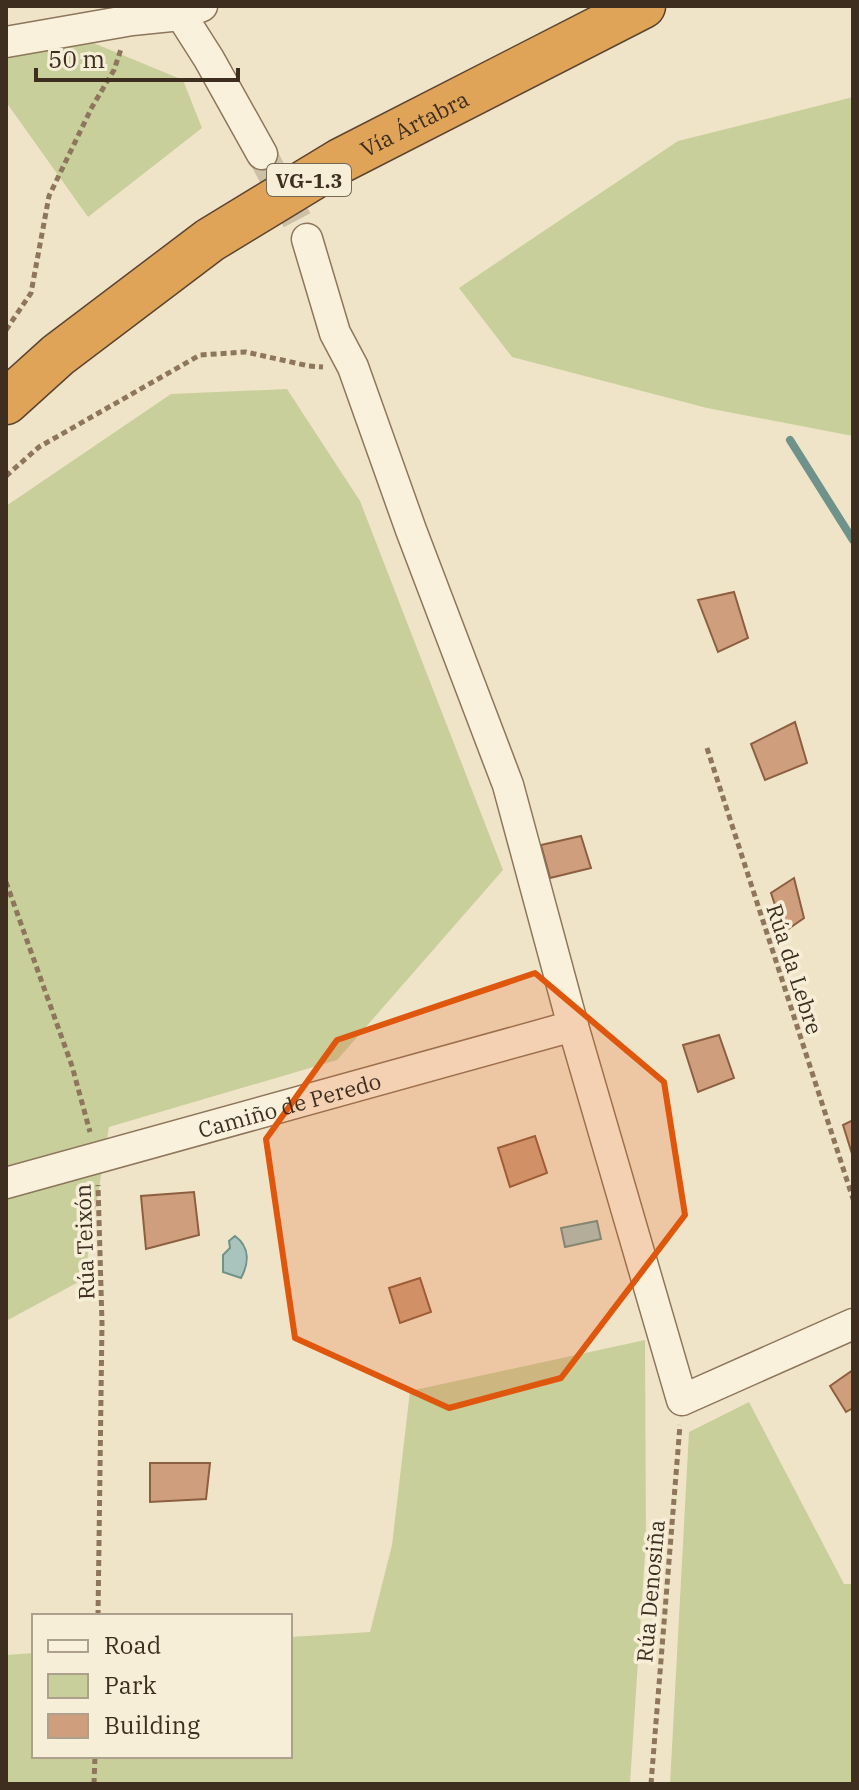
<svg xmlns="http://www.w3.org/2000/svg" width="859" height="1790" viewBox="0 0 859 1790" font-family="'IBM Plex Serif',serif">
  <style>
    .green { fill: #c9cf9b }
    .water { fill: #a9c4bc; stroke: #6f938a; stroke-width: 2 }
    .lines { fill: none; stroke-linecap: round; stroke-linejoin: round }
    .stream { stroke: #6f938a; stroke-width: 8 }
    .building { fill: #cf9f7d; stroke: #8d5f41; stroke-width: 2 }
    .minor-tunnel { stroke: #ccc0a6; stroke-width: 30; stroke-dasharray: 30 15; stroke-linecap: butt }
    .minor-casing { stroke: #8d765c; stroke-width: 33 }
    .highway-casing { stroke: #5b4430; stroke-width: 47 }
    .path { stroke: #8d765c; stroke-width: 5; stroke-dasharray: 6 4; stroke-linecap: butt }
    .minor { stroke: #faf1dc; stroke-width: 30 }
    .highway { stroke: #e0a458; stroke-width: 44 }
    .marked { fill: #df570d; fill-opacity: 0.2; stroke: #df570d; stroke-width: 6; stroke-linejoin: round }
    .labels { text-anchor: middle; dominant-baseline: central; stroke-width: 7; stroke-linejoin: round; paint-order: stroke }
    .shield { fill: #f7eed8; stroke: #756857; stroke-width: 2 }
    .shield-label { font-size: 20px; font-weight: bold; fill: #3d2e20 }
    .street-label { font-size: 22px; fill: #3d2e20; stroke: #f7eed8 }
  </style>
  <rect width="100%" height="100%" fill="#f0e4c8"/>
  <!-- green -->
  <path class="green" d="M91,42L183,80L202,128L88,217L6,102V55Z
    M853,97V436L707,408L512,357L459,288L678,141Z
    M287,389L360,501L503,870L337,1060L109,1127L84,1279L6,1321V506L171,394Z
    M645,1340L646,1539L630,1784H6V1655L34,1653V1756H290V1637L370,1632L392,1545L410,1391Z
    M749,1402L844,1584H853V1784H670L689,1432Z"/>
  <!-- water -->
  <path class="water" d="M597,1221L601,1239L565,1247L561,1228Z
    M235,1236C250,1247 249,1263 241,1278L223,1272V1255L230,1248L229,1241Z"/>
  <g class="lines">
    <!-- stream -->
    <path class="stream" d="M790,440L853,540"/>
  </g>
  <!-- building -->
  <path class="building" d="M734,592L748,638L718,652L698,600Z
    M795,722L807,763L765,780L751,744Z
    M581,836L591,868L550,878L541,845Z
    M794,878L804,918L784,932L771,893Z
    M719,1035L734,1078L698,1092L683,1045Z
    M853,1120V1157L843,1125Z
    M535,1136L547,1173L510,1187L498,1148Z
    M194,1192L199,1235L146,1249L141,1196Z
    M420,1278L431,1312L400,1323L389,1288Z
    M853,1370V1408L846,1412L830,1386Z
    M150,1463H210L206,1499L150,1502Z"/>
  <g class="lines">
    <!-- minor-tunnel -->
    <path class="minor-tunnel" d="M262,154L307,239"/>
    <!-- minor casing -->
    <g class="minor-casing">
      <g id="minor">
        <path d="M181,15L209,59L262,154"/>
        <path d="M6,42L132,20L181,15L202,6"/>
        <path d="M307,239L335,333L353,367L411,530L508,785L573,1026L682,1400L853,1324"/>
        <path id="s1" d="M6,1183L573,1026"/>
      </g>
    </g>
    <!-- highway casing -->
    <g class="highway-casing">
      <g id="highway">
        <path id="s2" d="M6,402L58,355L210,240L340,161L643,6"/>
      </g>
    </g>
    <!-- path -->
    <path class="path" d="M6,330L31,293L49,196L92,107L114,70L121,49
      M6,476L39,447L200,355L246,352L309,366L323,367
      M707,748L853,1199
      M6,882L72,1066L90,1132
      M98,1616L102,1323L98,1185
      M94,1784L95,1756
      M651,1784L680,1425"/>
    <!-- minor -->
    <use href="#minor" class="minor"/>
    <!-- highway -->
    <use href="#highway" class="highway"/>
  </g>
  <!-- marked area -->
  <path class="marked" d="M535,973L664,1082L685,1215L561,1378L449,1408L295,1338L266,1139L337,1040Z"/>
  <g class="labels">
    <!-- shield labels -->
    <rect class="shield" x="267" y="164" width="84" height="32" rx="6"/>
    <g class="shield-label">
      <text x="309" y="180">VG-1.3</text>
    </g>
    <!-- street labels -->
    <g class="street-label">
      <text stroke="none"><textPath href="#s2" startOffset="496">Vía Ártabra</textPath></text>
      <text transform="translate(795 969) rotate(72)">Rúa da Lebre</text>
      <text stroke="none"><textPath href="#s1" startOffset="294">Camiño de Peredo</textPath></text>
      <text transform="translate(84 1242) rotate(-92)">Rúa Teixón</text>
      <text transform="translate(650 1591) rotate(-85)">Rúa Denosiña</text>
    </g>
  </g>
  <!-- border -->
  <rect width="859" height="1790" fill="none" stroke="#3d2e20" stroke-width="16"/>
  <!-- legend -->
  <rect x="32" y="1614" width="260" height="144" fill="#f7eed8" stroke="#ada18e" stroke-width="2"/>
  <rect x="48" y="1640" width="40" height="12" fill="#faf1dc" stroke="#ada18e" stroke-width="2"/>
  <text x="104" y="1654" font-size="24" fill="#3d2e20">Road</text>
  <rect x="48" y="1674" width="40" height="24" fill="#c9cf9b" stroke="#ada18e" stroke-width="2"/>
  <text x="104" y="1694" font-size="24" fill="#3d2e20">Park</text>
  <rect x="48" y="1714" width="40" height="24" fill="#cf9f7d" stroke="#ada18e" stroke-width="2"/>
  <text x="104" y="1734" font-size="24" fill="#3d2e20">Building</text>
  <!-- scale -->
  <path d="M36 68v12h202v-12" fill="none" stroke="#3d2e20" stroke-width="4"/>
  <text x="48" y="68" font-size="24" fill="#3d2e20" stroke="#f7eed8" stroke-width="6" paint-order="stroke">50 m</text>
</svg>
